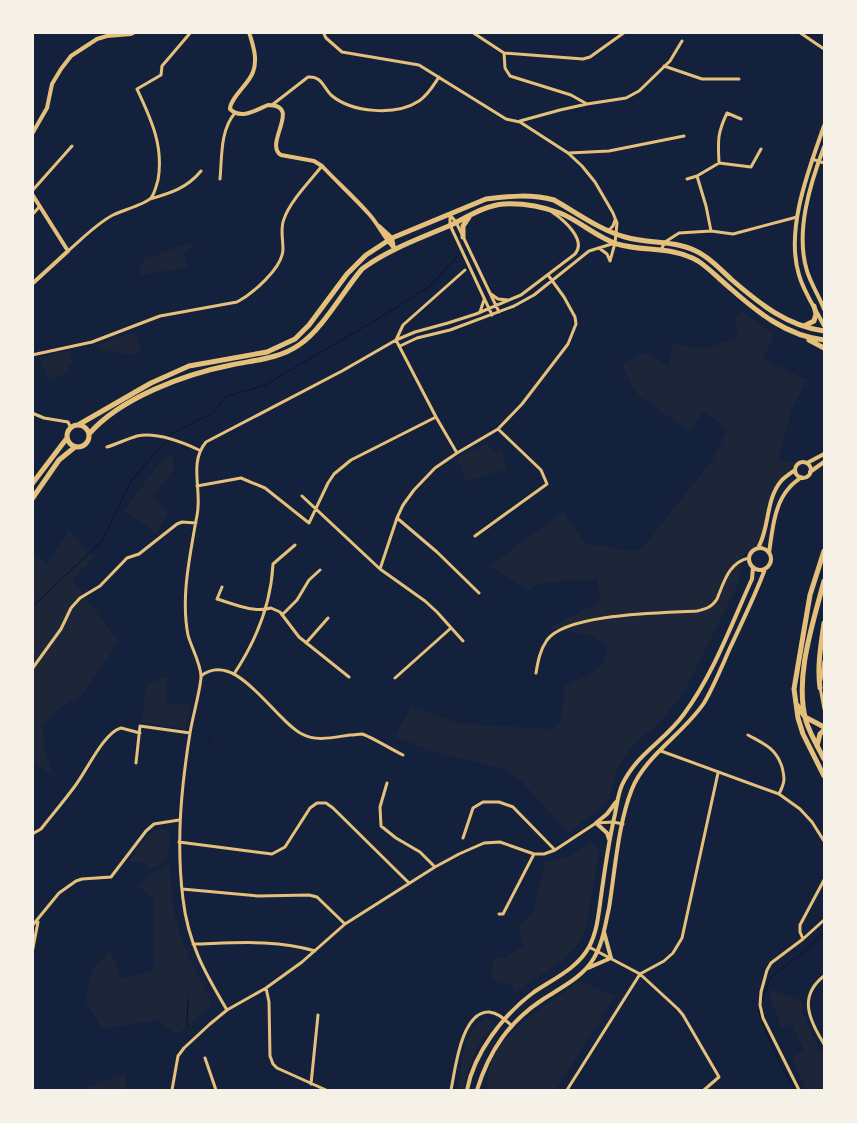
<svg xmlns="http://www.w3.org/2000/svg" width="857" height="1123" viewBox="0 0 857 1123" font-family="'Roboto Condensed',sans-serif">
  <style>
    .green { fill: #1d2539 }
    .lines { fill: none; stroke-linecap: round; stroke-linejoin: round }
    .stream { stroke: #0b132b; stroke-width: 1 }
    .minor { stroke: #e5c07b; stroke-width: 3 }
    .tertiary { stroke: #e5c07b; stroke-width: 4 }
    .trunk { stroke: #e5c07b; stroke-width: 5 }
  </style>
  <rect width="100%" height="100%" fill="#14213d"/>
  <!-- green -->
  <path class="green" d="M188,243L194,247L183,253L188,267L141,275L139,270L144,260Z
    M742,311L774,334L763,359L807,380L792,409L778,460L795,462L794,470L774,490L758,544L741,557L739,583L691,679L677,702L658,724L633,745L619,765L607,803L568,833L523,783L510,772L499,767L443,755L395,737L411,706L461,724L552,729L561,721L565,686L590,674L603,664L609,646L590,635L549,628L600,601L597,579L544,582L528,590L489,566L563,512L586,544L634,551L642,549L713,459L728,429L703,411L690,431L640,397L631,383L622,366L625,362L646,353L668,366L672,344L706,349L739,336L735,320Z
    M136,332L141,352L134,355L100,350L97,345Z
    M69,350L72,362L68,364L67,373L50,381L39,358Z
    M488,443L493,452L502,449L506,469L466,481L457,457Z
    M172,453L174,469L152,497L168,511L157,534L124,511L159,463Z
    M69,531L94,557L72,580L119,642L81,696L64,705L48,719L43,728L44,747L54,776L33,763L32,552L47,564Z
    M168,676L166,703L190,705L185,729L141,722L147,684Z
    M158,829L170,830C169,851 172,864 148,869V863L129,862L148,834Z
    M591,843L598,849V858L585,931L576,947L559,963L516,992L511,985L490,978L494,958L507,957L524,945L518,926L533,914L545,862L568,857Z
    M169,858L173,906L180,937L212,1005L178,1034L156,1020L102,1029L85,1000L92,969L110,951L122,979L154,970V899L139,887L148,874L157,871L168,865Z
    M580,981L615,996L556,1090H489L487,1088C488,1080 488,1070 491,1062C505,1029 552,1001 580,981Z
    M770,989L802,1001L803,1013L808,1027L824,1057V1090H806L792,1058L804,1050L792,1024L782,1028L771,1000Z
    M488,1018L492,1021C492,1031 483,1037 479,1045C471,1059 467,1075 463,1090H458C461,1068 462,1026 488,1018Z
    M126,1073L125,1090H80Z"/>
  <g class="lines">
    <!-- stream -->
    <path class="stream" d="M32,607L102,541L131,481L173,433L214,412L225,397L265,385L391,311L430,286L457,257
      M209,743L211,740
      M761,1003L770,978L801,954L824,933
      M759,1009L758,1011C769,1038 779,1068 797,1090
      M187,1026L188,999"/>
    <!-- minor -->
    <path class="minor" d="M323,32L326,38L342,52L419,65L506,119L520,122L568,153L582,166L595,182L613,213L617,223L615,243L610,261
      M472,32L504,53L583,59L590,57L625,32
      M799,32L824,49
      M504,53L505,68L510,76L571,95L587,104L626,98L639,91L670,61L682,41
      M664,66L702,79H739
      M272,105L308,77C322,76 323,87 331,95C352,113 396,116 419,101C428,95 433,86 439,77
      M520,121L560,110L587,104
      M569,153L609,151L684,136
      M812,159L824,163
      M719,163C718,141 717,134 727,113L741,119
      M697,176L706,206L711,231
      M220,179C222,158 220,130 235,113
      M687,179L697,176L719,163L751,167L761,149
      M32,191L72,146
      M150,199C171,193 187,188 201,171
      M32,215L40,206
      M450,215V225L492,315
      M450,215L456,222L499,312
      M608,231L613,226L615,220
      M599,248L607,254L610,261
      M661,250L665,242L679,233L711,231L733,234L797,217
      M68,251C82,239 96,224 113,215C123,210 144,205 151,198C155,193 156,186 158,180C164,146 151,119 137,89L161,75L162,66L191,32
      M491,294L498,299L508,300
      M480,312L484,300
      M396,340L436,417L457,453
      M396,340L403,325L465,270
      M400,346L417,338L450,330L514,306L534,295L589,251L615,243
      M32,355L92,342L160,316L237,302C252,294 283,268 283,249C283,239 280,228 284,219C290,201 310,181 322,166
      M32,413L44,418L68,422L71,428
      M107,447C117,444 127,439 137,436C156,432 182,442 199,450
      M197,486L241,478L265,488L309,523L328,483L334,474L351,460L436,417
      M302,496L380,569L425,601L437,612L463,641
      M397,518L437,552L479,593
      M475,536L547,484L541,470L498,429
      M380,569L397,518L403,505L414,490L435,468L457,453L498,429L522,404L568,344L576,324L575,317L564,297L548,275
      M222,587L217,599C234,604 253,613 271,608L280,612L299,637L349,677
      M282,615L297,600L309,580L320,570
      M306,643L328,618
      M32,669L61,629L71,608L80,598L100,586L127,558L139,554L177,524L182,522L196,523
      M536,673C538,661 540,650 547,640C567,613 664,613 697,611C706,609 712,607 717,599C724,582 729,562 749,558
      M234,674C256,641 271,604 273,564L295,545
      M201,676C236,648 275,721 302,734C316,742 335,737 350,735C354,735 359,734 362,734C370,736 394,751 403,755
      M395,678L451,628
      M821,680L824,661
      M820,687L824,709
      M748,735C764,744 776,748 782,767C785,779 785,782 779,794
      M661,751L779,794L800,809L812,822L824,841
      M136,763L140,726L190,733
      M387,783L380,807L381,826L396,838L420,852L435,867
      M32,832L34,833L41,829C52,815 64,801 75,786C86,772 104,732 121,728L140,733
      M463,838L473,808L483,802H499L513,807L555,850
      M179,842L272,854L285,847L310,808L317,803H326L333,808L409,883
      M182,889L258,896L309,895L317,897L345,924
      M499,914H503L534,854
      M32,926L59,893L76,881L82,879L111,877L146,831L154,824L179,820
      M803,939L800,932V925L824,880
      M193,944C234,943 276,939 315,951
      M589,947L640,974L678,1009L683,1015L719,1077L704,1090
      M32,953L38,922
      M824,976C798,996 809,1020 824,1044
      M266,988L269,1002L270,1056L273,1064L277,1068L326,1090
      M227,1010C205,973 188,943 183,899C176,843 181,789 190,733C193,715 199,696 201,678C202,666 191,647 188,635C181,599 189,561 195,526C196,520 198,513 198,507C200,485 190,461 206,442L342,371L396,340L415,332L448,323L476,314L521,295L575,254C587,240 564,220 552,212
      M205,1058L216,1090
      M311,1084L318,1015
      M172,1090L178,1056L184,1048L210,1024L227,1010L266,988L302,962L345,924L435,867L459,854L484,843L500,842L534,854H544L555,850L596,823L613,822L623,824
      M451,1090C455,1071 461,1011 489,1012C499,1013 505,1020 512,1026
      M567,1090L640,974L664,961L673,953L682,938L718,773
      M799,1090L763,1018L760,1005L761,992L767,970L771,963L803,939L824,920"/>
    <!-- tertiary -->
    <path class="tertiary" d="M249,32C253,45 258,59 253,72C249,84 230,98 230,109C241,120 256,110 268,105C303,105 263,144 281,155L314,161L322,166C337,182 354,197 369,214C379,225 384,238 395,249
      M824,126C809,169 785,229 799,275C804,293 816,309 824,326
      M32,134L47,108L52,84L61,69L71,56L97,39L107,36L131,34L135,32
      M824,147C810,184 795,232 807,271C811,284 819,296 824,309
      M32,194L68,251L32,284
      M379,226L392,238L394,248
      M795 470a8 8 0 1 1 16 0a8 8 0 1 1-16 0Z
      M807,463L824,454
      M810,472L824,462
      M758,548C770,528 765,499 782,480C786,476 791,473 795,470
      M749 559a11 11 0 1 1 22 0a11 11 0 1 1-22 0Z
      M769,553C772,533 774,504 789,488C792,484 797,481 801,477
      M609,839L607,833L596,823L607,814L616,802
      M588,968L611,958L604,932
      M467,1090C474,1053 503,1015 534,992C553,979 577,969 589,947C596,934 598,919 600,904C604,874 608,844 615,814C617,804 618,794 622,785C637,753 665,741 684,714C714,673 731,625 752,579L753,567
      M477,1090C489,1051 509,1021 545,998C562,987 583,977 594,958C603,943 605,925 609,908C615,871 618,824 632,789C645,756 684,733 704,703C714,686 722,666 730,648C742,622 755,596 765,569"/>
    <!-- trunk -->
    <path class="trunk" d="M463,237V226L469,217
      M804,326L814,321L816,314L814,306
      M809,340L824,348
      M78,425L151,383L189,366L267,352L295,339L309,325L347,274L366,255L392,238L486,199C509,196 532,194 554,200C577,213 600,230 625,237C652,245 679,239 703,255C714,262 723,272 732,280C760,304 787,326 824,331
      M67 436a11 11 0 1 1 22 0a11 11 0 1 1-22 0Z
      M89,434C120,398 185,374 231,365C254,360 279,359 299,345C322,330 344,290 362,269C389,249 421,238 451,225C467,217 486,205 504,204C522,203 543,207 560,213C580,221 596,237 617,244C644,252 673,246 698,261C709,268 719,279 730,288C757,312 787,336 824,340
      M32,484L67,438
      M32,499L59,460L75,447
      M824,551L810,595L794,689L798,718L803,734L824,776
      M824,581C813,623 794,678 806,721C810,734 818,747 824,759
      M820,688C817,665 821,645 824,623
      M797,705L805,717L824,727
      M817,746L820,734L824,730"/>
  </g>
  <!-- border -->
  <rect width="857" height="1123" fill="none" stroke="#f6f1e7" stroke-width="68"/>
</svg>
